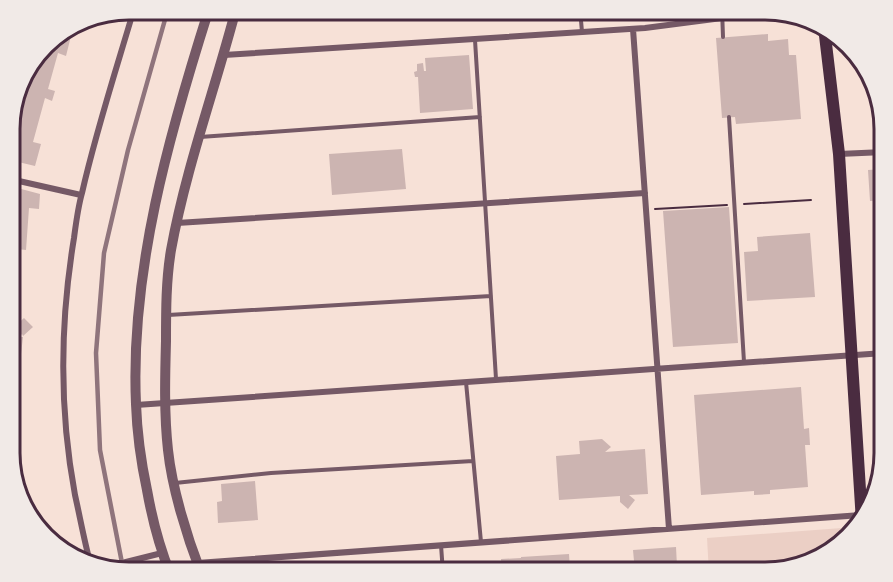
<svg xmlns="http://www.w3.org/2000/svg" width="893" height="582" viewBox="0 0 893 582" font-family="Commissioner,sans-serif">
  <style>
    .green { fill: #ebcfc5 }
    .building { fill: #ccb4b1 }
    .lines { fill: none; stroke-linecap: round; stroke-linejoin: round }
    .path { stroke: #4a2c40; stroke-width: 2 }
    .service { stroke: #755966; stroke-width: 4 }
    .minor { stroke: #755966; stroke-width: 6 }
    .tertiary { stroke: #755966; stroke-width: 10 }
    .primary { stroke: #4a2c40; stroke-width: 12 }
    .rail { stroke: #8f747c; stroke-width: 4.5 }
    .rim { fill: none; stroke: #4a2c40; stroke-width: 3 }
  </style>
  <rect width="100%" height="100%" fill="#f7e1d7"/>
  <!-- green -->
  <path class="green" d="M842,528L843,540L824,557L772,573H709L707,538Z"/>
  <!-- building -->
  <path class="building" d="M74,24L66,56L58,53L48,89L55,91L52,101L45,98L33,142L41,144L35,166L10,160V113L21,75L49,39Z
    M768,34V41L788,39L789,55H796L801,119L736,124L735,117L722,118L716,38Z
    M469,55L473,109L420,113L418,77H415L414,72L417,71V64L423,63L424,71H426L425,58Z
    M402,149L406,189L332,195L329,154Z
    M884,169V200L870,201L868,170Z
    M10,186L40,194L39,209L29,208L26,250L17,249L12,326H15L24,318L33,327L23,336L22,334L21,335L20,337H23L21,354L10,353Z
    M729,207L738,343L673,347L663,211Z
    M884,225V250H875L873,226Z
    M810,233L815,297L747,301L744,252L758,251L757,237Z
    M884,289V333H880L876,290Z
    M801,387L804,429L809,428L810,445H805L808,487L770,490V494L754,495V491L701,495L694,395Z
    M602,439L611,447L605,452L645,449L648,494L629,495L635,500L628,509L620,502V496L559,500L556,456L580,454L579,441Z
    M255,481L258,520L218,523L217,502L222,501L221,484Z
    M676,547L677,566L680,570V573H502L501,559L521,558V557L569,554L570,569L636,565V561H634L633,550Z"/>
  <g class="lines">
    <!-- path -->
    <path class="path" d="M744,204L811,200
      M655,209L727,205"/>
    <!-- service -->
    <path class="service" d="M580,9L582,32
      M722,9L723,37
      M475,40L496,379
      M729,117L744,362
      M200,137L480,117
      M168,315L491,296
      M466,382L481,542
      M175,483L271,473L473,461
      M441,545L443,573"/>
    <!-- minor -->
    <path class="minor" d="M633,29L669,529
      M224,55L645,28L722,18
      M839,154L884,152
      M10,179L81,195
      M177,223L645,193
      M136,405L884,353
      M90,562C84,540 80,517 75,495C59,409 60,323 74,238C76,223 78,207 82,193C96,131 116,70 134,9
      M197,563L861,515
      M102,565L122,563L162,553"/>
    <!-- tertiary -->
    <path class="tertiary" d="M170,573C159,546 152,518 147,490C141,462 137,433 136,404C130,271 169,135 209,9
      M201,573C187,537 172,488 168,450C164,414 165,377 166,341C166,311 166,280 171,250C186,168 215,89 236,9"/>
    <!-- primary -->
    <path class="primary" d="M824,27L839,154L862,522"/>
    <!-- rail -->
    <path class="rail" d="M125,572L122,563L100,450L96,353L104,253L128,150L168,9"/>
  </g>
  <!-- crop -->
  <path d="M0 0H893V582H0ZM129 20H765A109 109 0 0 1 874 129V453A109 109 0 0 1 765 562H129A109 109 0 0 1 20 453V129A109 109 0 0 1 129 20Z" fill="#f1eae7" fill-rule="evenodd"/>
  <path class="rim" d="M129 20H765A109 109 0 0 1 874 129V453A109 109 0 0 1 765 562H129A109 109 0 0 1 20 453V129A109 109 0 0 1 129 20Z"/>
</svg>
